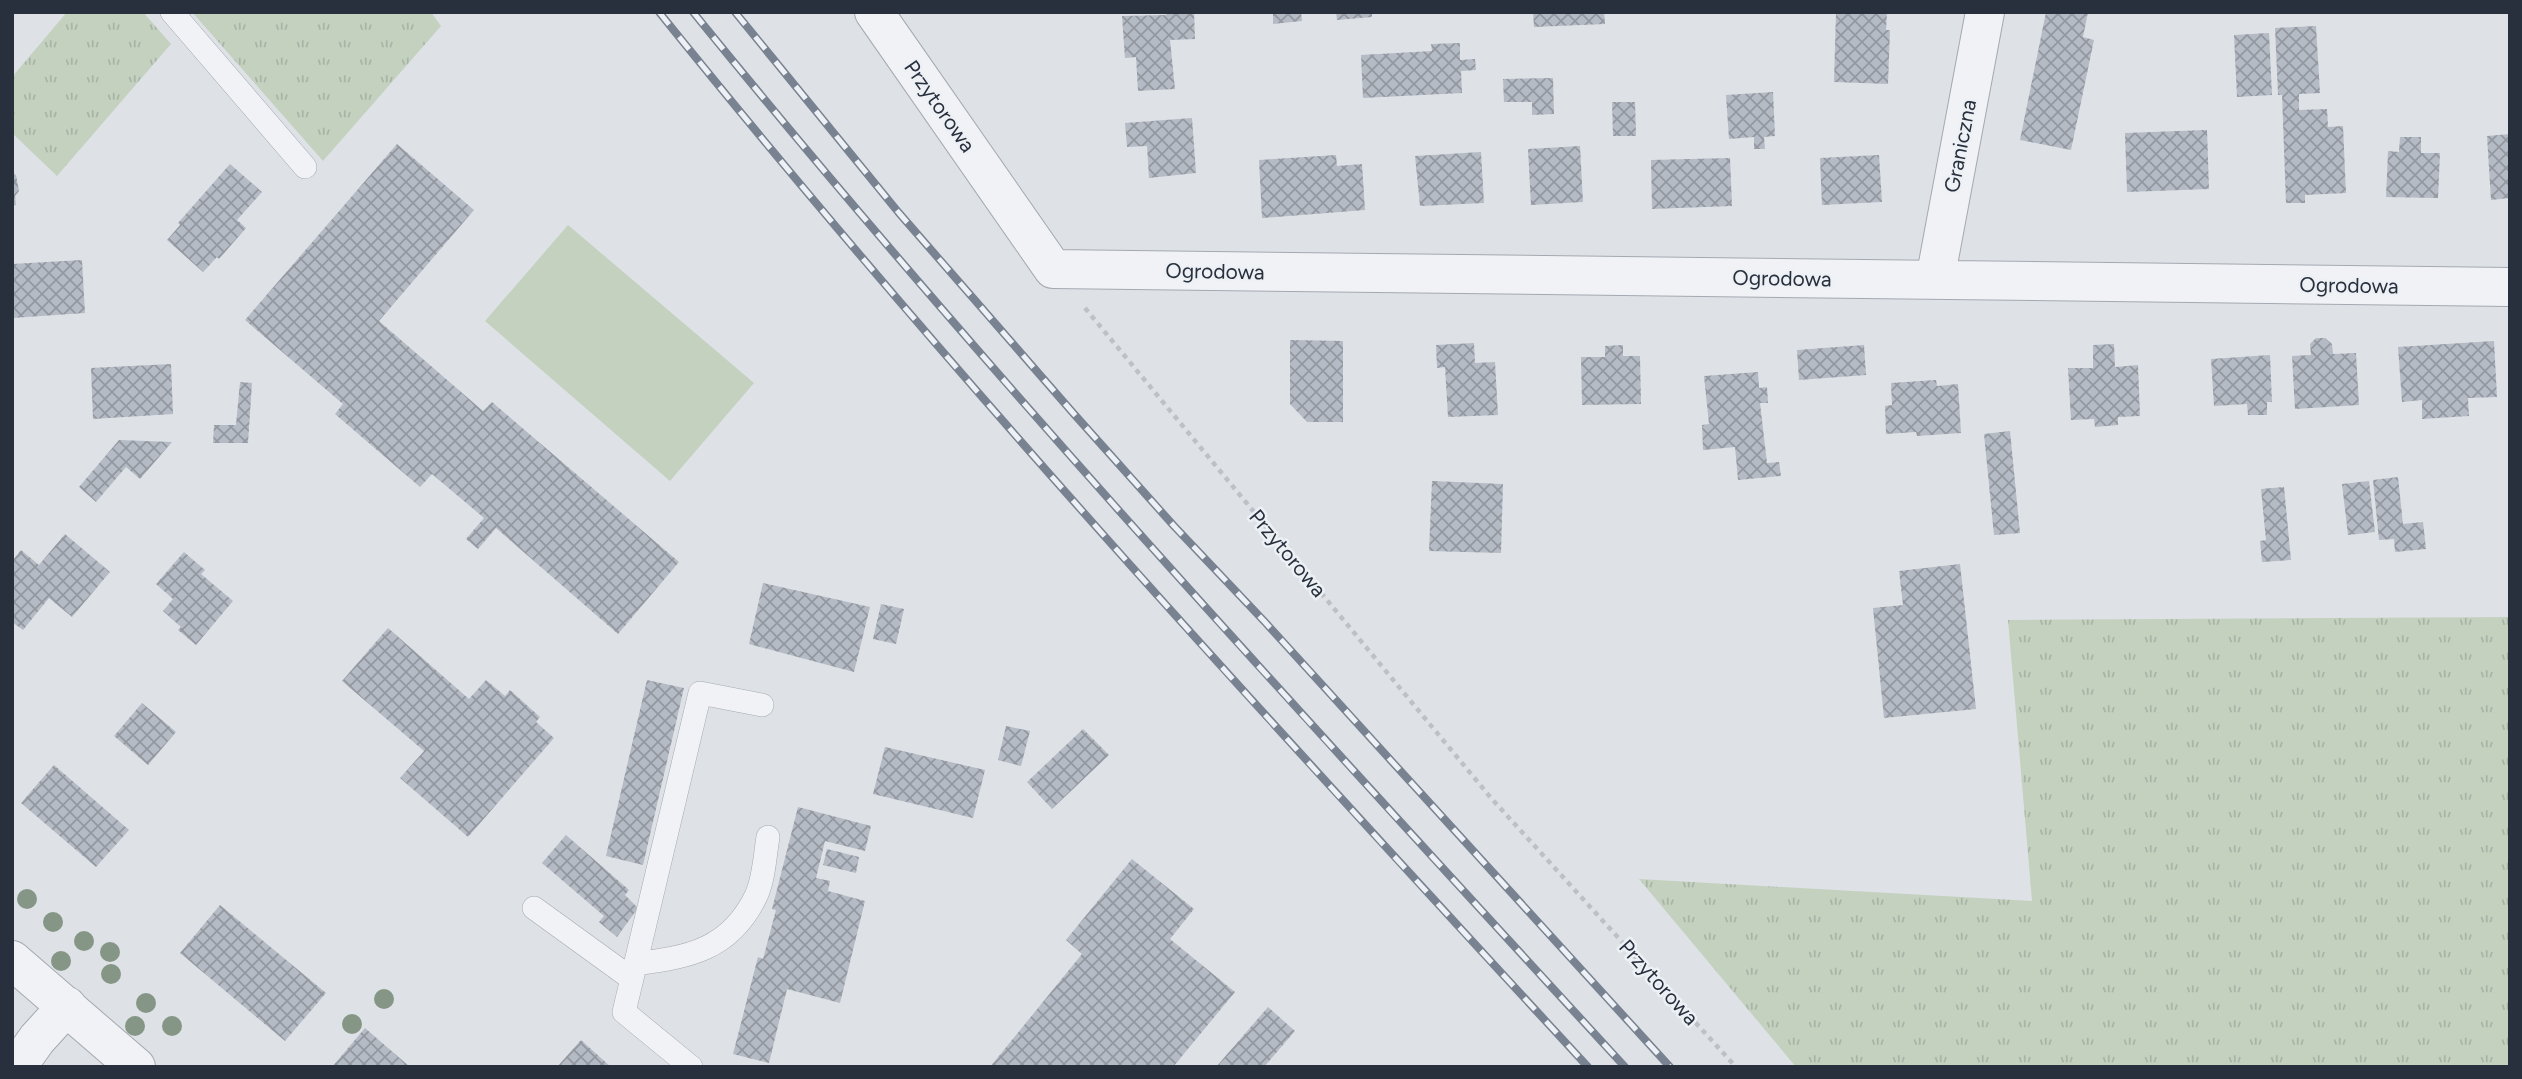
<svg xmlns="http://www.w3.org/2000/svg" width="2522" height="1079" viewBox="0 0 2522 1079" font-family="Figtree,sans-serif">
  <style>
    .grass { fill: url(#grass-tufts) }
    .park { fill: #c4d1bf }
    .building { fill: url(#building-cross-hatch) }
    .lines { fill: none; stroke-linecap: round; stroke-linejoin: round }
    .service-casing { stroke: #a4a9b1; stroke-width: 24 }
    .minor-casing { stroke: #a4a9b1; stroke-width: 40 }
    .tertiary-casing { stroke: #a4a9b1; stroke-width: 40 }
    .path { stroke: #bdc0c6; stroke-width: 4.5; stroke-dasharray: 5 5; stroke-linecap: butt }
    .service { stroke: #f1f2f6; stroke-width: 23 }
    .minor { stroke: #f1f2f6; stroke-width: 38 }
    .tertiary { stroke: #f1f2f6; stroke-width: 38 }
    .rail-casing { stroke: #788290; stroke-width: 8 }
    .rail { stroke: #edf1f5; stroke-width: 5; stroke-dasharray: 16; stroke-linecap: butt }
    .tree { fill: #859686 }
    .labels { text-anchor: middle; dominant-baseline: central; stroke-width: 5; stroke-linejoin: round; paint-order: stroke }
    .street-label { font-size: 21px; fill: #28303d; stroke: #edf1f5 }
  </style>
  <defs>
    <pattern id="grass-tufts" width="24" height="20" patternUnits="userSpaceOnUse" patternTransform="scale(1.75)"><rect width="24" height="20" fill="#c4d1bf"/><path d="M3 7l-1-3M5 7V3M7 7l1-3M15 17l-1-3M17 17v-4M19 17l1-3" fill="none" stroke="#a8b4a5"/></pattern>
    <pattern id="building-cross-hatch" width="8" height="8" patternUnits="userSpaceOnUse" patternTransform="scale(1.75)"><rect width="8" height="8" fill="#b5bbc4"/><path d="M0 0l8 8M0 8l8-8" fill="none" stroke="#9398a0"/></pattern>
  </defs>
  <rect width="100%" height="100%" fill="#dee2e7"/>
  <!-- grass -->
  <path class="grass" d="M67,12H143L171,44L57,176L12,133V77Z
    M192,12H431L441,26L323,161Z
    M2510,617V1067H1796L1639,879L2032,901L2008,620Z"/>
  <!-- park -->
  <path class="park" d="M568,225L754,383L670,481L485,321Z"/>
  <!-- building -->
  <path class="building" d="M1166,12H1194L1195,39L1170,40L1175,89L1138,91L1136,57L1125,58L1122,16L1166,15Z
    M1273,12H1301L1302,21L1273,24Z
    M1336,12H1372V17L1337,20Z
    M1533,12H1604L1605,24L1534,27Z
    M1836,12H1887L1886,30H1890L1888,84L1834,82Z
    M2046,12H2088L2083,37L2094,40L2071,150L2020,140Z
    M2316,26L2320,93L2299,94V110L2327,109L2328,127L2343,126L2346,193L2305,195V203H2286L2282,95H2278L2275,28Z
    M2269,33L2272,95L2237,97L2234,35Z
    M1460,43V60L1475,59L1476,70L1461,71L1462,93L1363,98L1361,55L1432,51L1431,44Z
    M1553,78L1554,114L1532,115V102H1504L1503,79Z
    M1773,92L1775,136L1764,137L1765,149H1754V137L1729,139L1726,95Z
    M1612,102H1635L1636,136H1613Z
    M1192,118L1196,173L1149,178L1147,146L1127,147L1125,123Z
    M2207,130L2209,189L2127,192L2125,133Z
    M2510,134V198L2491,200L2487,136Z
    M2400,137H2421V153H2440L2438,198L2386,197L2388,151L2399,152Z
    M397,144L474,210L379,321L483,411L492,402L679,562L618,634L496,528L478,549L466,539L484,518L432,474L420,487L335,414L343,404L245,320Z
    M1580,146L1583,202L1531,205L1528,149Z
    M1481,152L1484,203L1420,206L1415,156Z
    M1336,155L1337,166L1362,164L1365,210L1262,218L1259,160Z
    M1879,155L1882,202L1822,205L1820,158Z
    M1730,158L1732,206L1652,209L1651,160Z
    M230,164L262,192L237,220L246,228L219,259L217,257L203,272L167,240L180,225L178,223Z
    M12,172L16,175L19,191L15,196L16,205L12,206Z
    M82,260L85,313L12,318V264Z
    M2316,338H2325L2332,344L2333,354L2356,353L2359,405L2295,409L2292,356L2311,355L2310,344Z
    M1290,340L1343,341V422H1307L1290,404Z
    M2494,341L2497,397L2468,398L2469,416L2422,419V400L2402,402L2398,347Z
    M1474,343L1475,363L1495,362L1498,415L1448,417L1445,367L1437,368L1436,345Z
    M2114,344L2115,367L2138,365L2140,416L2118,417V425L2095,427L2094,419L2071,420L2068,368H2093V345Z
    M1623,345V356H1640L1641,404L1582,405L1581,357H1605V346Z
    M1864,345L1866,375L1799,380L1797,350Z
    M2270,355L2272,402H2267V415H2248L2247,404L2214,406L2211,359Z
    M171,364L173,414L93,419L91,368Z
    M1758,372L1759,388L1767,387L1768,403H1760L1767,463L1779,462L1781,476L1738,480L1735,447L1703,450L1702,425L1709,424L1704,376Z
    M1936,380L1937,386L1958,384L1961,433L1917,436L1916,432L1886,434L1885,406L1892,405L1891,383Z
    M240,382L252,383L248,443H213L214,425H236Z
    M2010,431L2020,533L1994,535L1984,434Z
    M119,440L172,442L140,479L126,467L96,502L79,487Z
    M2398,477L2403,524L2423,522L2426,549L2395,552L2394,539L2379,540L2373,480Z
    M1432,481L1503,484L1501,553L1429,551Z
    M2369,481L2375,532L2348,535L2342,484Z
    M2284,487L2291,560L2262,562L2260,541L2266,540L2261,489Z
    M65,534L110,572L72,617L49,598L23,630L12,622V561L21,550L39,565Z
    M184,552L205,570L201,574L233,601L196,645L178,630L181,627L163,611L173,599L156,584Z
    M1960,564L1976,709L1884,718L1873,608L1903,605L1899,571Z
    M763,583L870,607L854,672L749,644Z
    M881,604L904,609L896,644L873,639Z
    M388,628L469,699L486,680L505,696L510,690L540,717L536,722L554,738L468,837L400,778L424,751L342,681Z
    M647,680L684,688L643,865L606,856Z
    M142,703L176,732L148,765L114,736Z
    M1006,726L1030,731L1021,766L998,760Z
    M1083,729L1109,755L1052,809L1027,782Z
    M885,747L985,770L973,818L873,794Z
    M54,765L129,830L96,867L21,803Z
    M798,807L871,826L865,851L825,841L816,878L830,881L828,891L865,901L840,1003L787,989L769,1063L733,1054L758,957L763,959L776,910L772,909Z
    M566,835L629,890L625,895L638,908L617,937L599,922L604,916L542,863Z
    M827,849L859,857L856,873L823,865Z
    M1132,859L1194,909L1170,939L1235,992L1173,1067H990L1082,954L1066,940Z
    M220,905L326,993L285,1041L180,953Z
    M1268,1007L1295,1031L1264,1067H1216Z
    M365,1028L410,1067H332Z
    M581,1040L611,1067H557Z"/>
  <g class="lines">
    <!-- service casing -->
    <g class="service-casing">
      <path id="service" d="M172,12L305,167
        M534,908L632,979
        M635,964C689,957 730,950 756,896C764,879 765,855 768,837
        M691,1067L624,1012L700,693L762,705"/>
    </g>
    <!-- minor casing -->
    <g class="minor-casing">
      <path id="minor" d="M874,12L1053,269L2510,287
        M1935,280L1985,12
        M17,1067L37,1039L67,1006"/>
    </g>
    <!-- tertiary casing -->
    <g class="tertiary-casing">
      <path id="tertiary" d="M12,960L136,1067"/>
    </g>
    <!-- path -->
    <path class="path" d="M1085,308L1491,798L1736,1067"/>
    <!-- service -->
    <use href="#service" class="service"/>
    <!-- minor -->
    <use href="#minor" class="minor"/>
    <!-- tertiary -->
    <use href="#tertiary" class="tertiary"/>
    <!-- rail casing -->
    <g class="rail-casing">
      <path id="rail" d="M659,12C953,378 1270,722 1588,1067
        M693,12C989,377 1308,721 1625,1067
        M735,12L899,213L1074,414L1174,526L1264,621L1670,1067"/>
    </g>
    <!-- rail -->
    <use href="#rail" class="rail"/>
  </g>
  <!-- trees -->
  <g class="tree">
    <circle cx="27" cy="899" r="10"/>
    <circle cx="53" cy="922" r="10"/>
    <circle cx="84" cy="941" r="10"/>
    <circle cx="110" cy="952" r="10"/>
    <circle cx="61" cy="961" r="10"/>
    <circle cx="111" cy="974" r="10"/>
    <circle cx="384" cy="999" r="10"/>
    <circle cx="146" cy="1003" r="10"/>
    <circle cx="352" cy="1024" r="10"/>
    <circle cx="135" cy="1026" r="10"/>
    <circle cx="172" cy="1026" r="10"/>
  </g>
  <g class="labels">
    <!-- street labels -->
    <g class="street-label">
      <text transform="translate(940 106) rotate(55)">Przytorowa</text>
      <text transform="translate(1960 146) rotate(-79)">Graniczna</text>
      <text transform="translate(1215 271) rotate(1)">Ogrodowa</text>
      <text transform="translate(1782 278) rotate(1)">Ogrodowa</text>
      <text transform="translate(2349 285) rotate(1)">Ogrodowa</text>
      <text transform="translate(1288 553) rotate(50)">Przytorowa</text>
      <text transform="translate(1659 982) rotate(48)">Przytorowa</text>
    </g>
  </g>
  <!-- border -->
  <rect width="2522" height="1079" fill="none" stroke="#28303d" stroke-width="28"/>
</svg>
